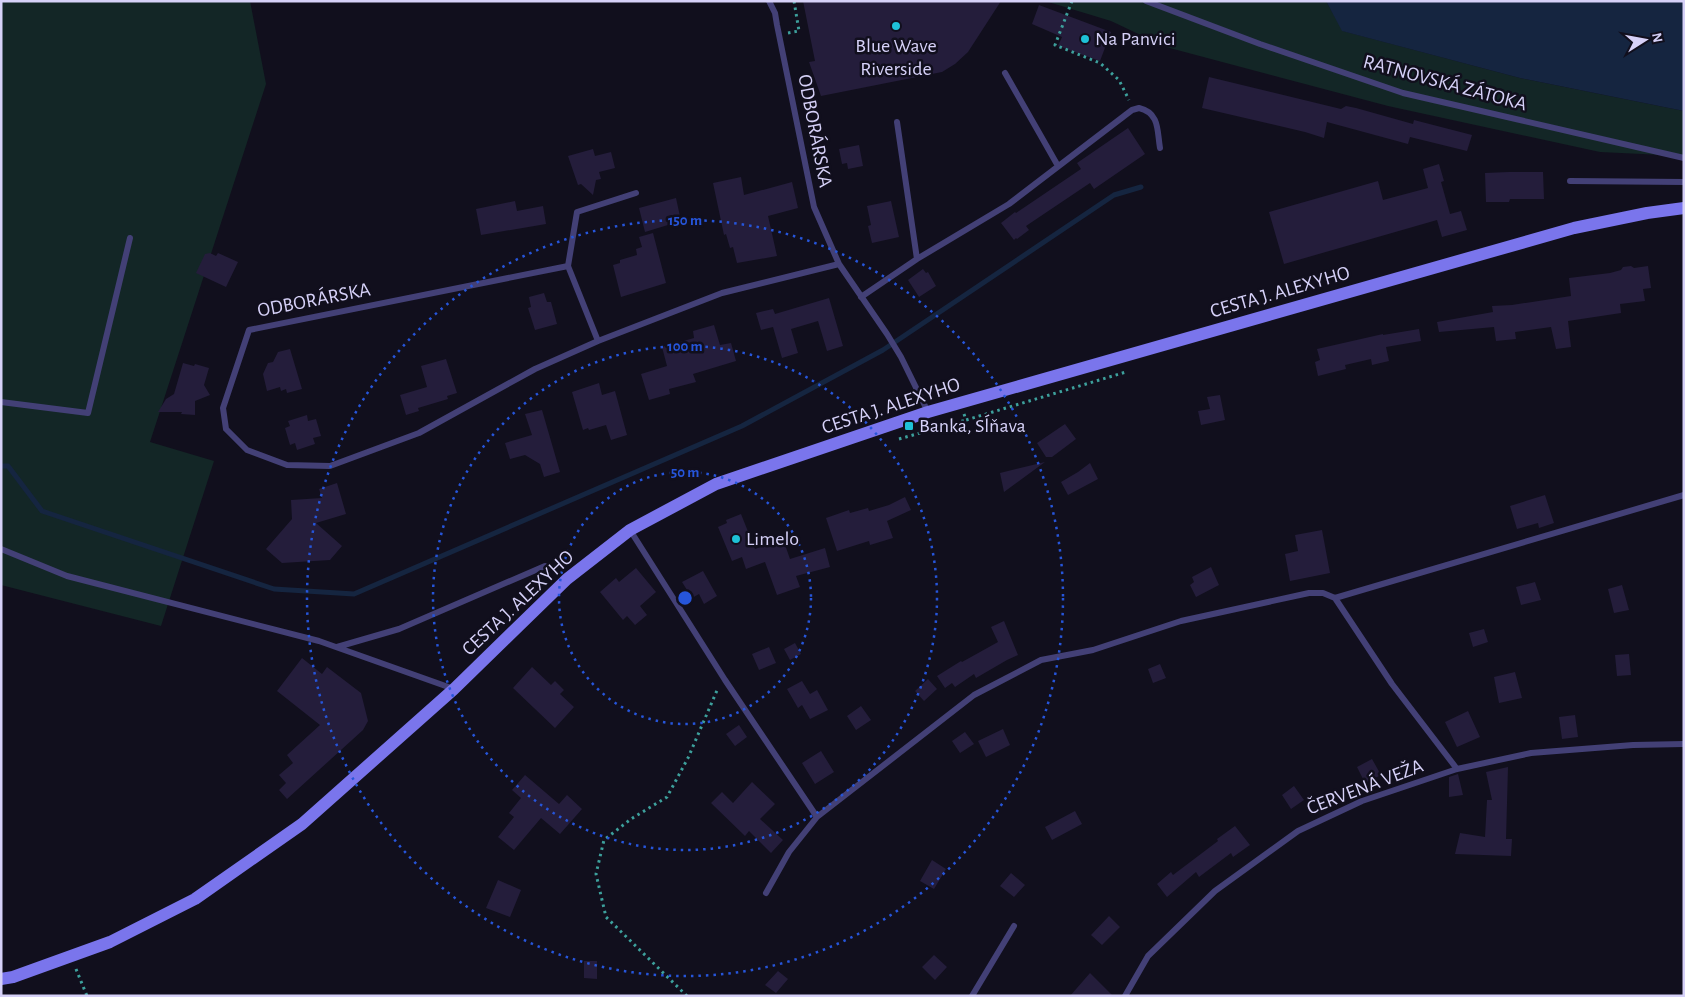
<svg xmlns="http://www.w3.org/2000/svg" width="1685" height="997" viewBox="0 0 1685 997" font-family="'Alegreya Sans',sans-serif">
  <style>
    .green { fill: #132626 }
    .water { fill: #152540 }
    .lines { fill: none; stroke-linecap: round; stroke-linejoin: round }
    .stream { stroke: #152540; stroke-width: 5 }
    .building { fill: #241d3b }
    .path { stroke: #3da09c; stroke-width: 3; stroke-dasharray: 2.5 4; stroke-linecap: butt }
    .lane { stroke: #434076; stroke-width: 6 }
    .secondary { stroke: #7a75ec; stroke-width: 12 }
    .ring { fill: none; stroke: #2655da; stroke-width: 2.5; stroke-dasharray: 2.5 5 }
    .poi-dot { fill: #1ec1d7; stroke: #110f1d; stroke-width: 2 }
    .labels { text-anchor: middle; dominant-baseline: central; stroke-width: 5; stroke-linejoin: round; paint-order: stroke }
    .poi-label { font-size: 20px; fill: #d6d1f8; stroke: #110f1d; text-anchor: start }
    .street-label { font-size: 20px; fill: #d6d1f8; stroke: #110f1d }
    .centre { fill: #2655da; stroke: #110f1d; stroke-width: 2.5 }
    .ring-label { font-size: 15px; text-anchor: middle; font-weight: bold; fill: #2655da; stroke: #110f1d; stroke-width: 5; stroke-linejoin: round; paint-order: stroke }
  </style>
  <rect width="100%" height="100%" fill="#110f1d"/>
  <!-- green -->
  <path class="green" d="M1,1H250L266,84L150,442L214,461L161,626L1,585Z
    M1045,1H1326L1343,31L1520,78L1684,111V156L1600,152L1388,106L1166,47L1111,21Z"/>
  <!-- water -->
  <path class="water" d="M1326,1H1684V111L1520,78L1342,31Z"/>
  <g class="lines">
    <!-- stream -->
    <path class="stream" d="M1,466H8L42,511L274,589L354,594L742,426L883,350L1114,195L1141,187"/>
  </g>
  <!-- building -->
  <path class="building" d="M803,1H1001L968,52L955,64L942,72L821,96L809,62L815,61Z
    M1039,5L1111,32L1100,61L1058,46L1062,37L1032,24Z
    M1209,77L1341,109L1346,106L1356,108L1413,124L1414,120L1472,135L1467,151L1410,137L1408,144L1327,122L1324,138L1305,132L1202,108Z
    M1128,128L1145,154L1094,189L1090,183L1026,226L1029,230L1017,239L1016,238L1014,240L1001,223L1015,212L1016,213L1081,169L1077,163Z
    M859,145L863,166L848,169L847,163L842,164L839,149Z
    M593,149L595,156L611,152L615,168L599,172L601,179L596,180L593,195L581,184L578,185L568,156Z
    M1439,164L1444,181L1441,182L1450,214L1461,211L1467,230L1442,237L1437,220L1284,264L1269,212L1378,181L1383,200L1428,188L1423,169Z
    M1509,172H1543L1544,199H1510L1509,202H1486L1485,173Z
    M741,177L744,195L792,182L798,208L768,216L777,256L737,263L733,247L730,248L726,234L724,235L713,183Z
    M676,198L681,221L645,232L639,208Z
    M515,201L517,211L543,206L546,224L481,235L476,209Z
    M891,201L899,237L872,243L868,226L871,225L867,206Z
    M653,233L666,283L621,297L613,265L620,263V260L637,255L636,249L642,247L639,237Z
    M210,253L216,256L218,253L238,262L226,287L196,273L205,254Z
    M1631,266L1634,268L1648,266L1651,288L1643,289L1645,301L1620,304L1621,313L1568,321L1571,347L1556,349L1551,327L1515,332L1516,339L1496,341L1494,327L1439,332L1437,322L1493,312L1492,306L1512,305L1571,296L1569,278L1610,273L1621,270L1623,267Z
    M923,269L926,273L928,272L936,286L919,297L908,280Z
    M544,293L547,302H551L557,324L535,330L528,308L531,307L529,297Z
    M829,298L843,346L827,351L818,321L791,329L798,353L782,358L773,327L761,330L756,313L773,309L775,314Z
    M714,325L720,345L731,343L736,361L693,374L696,382L669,389L670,394L649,400L641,374L667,366L662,347L694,338L693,331Z
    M1419,329L1421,341L1386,347L1389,361L1372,365L1371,359L1345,365L1346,369L1318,376L1315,362L1320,360L1317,349L1383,334V335Z
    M290,349L302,389L287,393L286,389L281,391L280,387L267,391L263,374L268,363L273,362L278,352Z
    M446,359L457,393L447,396L448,399L418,408L419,411L406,415L400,395L427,387L421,366Z
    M183,363L194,366L195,364L209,368L204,385L210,395L195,401V415L181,414L182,412H158L166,399L174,394Z
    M599,383L602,395L615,391L627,435L611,440L606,425L589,430L588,428L583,430L572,392Z
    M1220,395L1225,420L1201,425L1198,411L1210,409L1207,397Z
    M542,410L560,472L544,477L540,464L525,455L510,459L505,443L532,435L525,414Z
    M307,415L308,421L316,419L321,436L313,438L315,444L297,450L295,443L290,445L285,428L290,426L288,421Z
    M1065,424L1076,439L1052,457H1046L1037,443Z
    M1045,462L1004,492L1000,473Z
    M1090,463L1098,479L1068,495L1061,482L1078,472Z
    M337,483L346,514L316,523L342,546L330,560L282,563L266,549L292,519L291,500L322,498L319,489Z
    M1545,495L1554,523L1539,528L1538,523L1517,529L1510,506Z
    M905,497L911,510L887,521L893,538L870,545L869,541L837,551L826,518L849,510L850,513L868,508L869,511L889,505Z
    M741,514L755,549L783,539L790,559L825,548L830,567L796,576L800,587L777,595L765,562L746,569L742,557L732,561L718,527L727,523L726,520Z
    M1322,530L1330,573L1290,581L1285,554L1298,551L1295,535Z
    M1211,567L1219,585L1196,597L1190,585L1194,582L1192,577Z
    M636,568L656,592L640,606L647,615L635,625L627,616L623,620L600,592L616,578L619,582Z
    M703,571L717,596L704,604L699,594L692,598L682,582Z
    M1535,582L1541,600L1521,605L1516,587Z
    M1622,585L1629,610L1614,613L1608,589Z
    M1004,621L1018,655L1007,660L976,678L974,674L955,687L952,683L945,688L937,676L961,661L962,662L998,642L991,627Z
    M1484,629L1488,642L1473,647L1469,633Z
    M795,643L801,654L790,660L784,649Z
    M769,647L776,663L759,670L752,654Z
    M1629,654L1631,675L1617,676L1615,655Z
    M302,658L322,674L327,667L361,693L368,721L363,730L287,799L279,790L286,783L279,775L293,763L287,755L320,725L277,691Z
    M1160,664L1166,678L1153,683L1148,669Z
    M532,667L551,685L555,681L564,690L560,694L574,707L555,728L513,688Z
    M1515,672L1522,698L1499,703L1494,677Z
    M928,679L937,689L924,701L915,691Z
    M802,681L810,694L817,690L828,710L810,719L802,705L798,708L787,689Z
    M861,706L871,720L856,730L847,716Z
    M1468,711L1480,737L1457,747L1445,722Z
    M1575,715L1578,737L1562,739L1559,717Z
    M739,725L747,737L735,746L726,734Z
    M1003,729L1010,745L986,757L978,741Z
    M965,732L974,744L960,753L952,741Z
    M821,751L834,772L815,784L802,763Z
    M1372,759L1381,775L1365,783L1357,767Z
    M1508,767L1506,839H1512L1511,856L1455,854L1460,833L1485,837L1487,800H1492L1486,772Z
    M1458,774L1463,795L1449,797V777Z
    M525,775L559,804L567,795L582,809L560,834L541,818L514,850L498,837L514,817L509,813L521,798L512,790Z
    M752,782L775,804L760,819L783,840L771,853L749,831L745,836L711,803L722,792L733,803Z
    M1294,786L1304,800L1291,809L1282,795Z
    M1075,811L1082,824L1052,840L1045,827Z
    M1235,826L1250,845L1233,857L1231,853L1199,877L1196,872L1167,897L1157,884L1171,872L1173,875L1218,841L1217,839Z
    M932,860L946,869L934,889L920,881Z
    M1011,873L1025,885L1014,897L1000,886Z
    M498,880L521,890L510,917L486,908Z
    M1109,916L1120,927L1102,945L1091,935Z
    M934,955L947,967L935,980L922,967Z
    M584,961H597V979L584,978Z
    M778,971L788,979L776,993L765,985Z
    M1090,973L1113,996H1070Z"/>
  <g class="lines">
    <!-- path -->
    <path class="path" d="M1072,1L1055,45L1100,63L1119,80L1129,100
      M788,33L799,31L794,1
      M964,414L966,420L1126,372
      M899,439L966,420
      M76,969L87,996
      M687,996L606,917L596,874L604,840L631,819L667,797L688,758L718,688"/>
    <!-- lane -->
    <path class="lane" d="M769,1L775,13L777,25L814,207L839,264L887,334L901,357L928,412
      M1146,1L1260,44L1403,93L1684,158
      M1005,73L1058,166
      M897,122L917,259
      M1570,181L1684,182
      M568,266L577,212L636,193
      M861,297L917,259L1009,204L1132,110L1139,108C1160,113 1157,131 1160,148
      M598,341L568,266L249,330L223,408L226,429L247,450L287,465L330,466L419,433L535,369L598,341L722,293L839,264
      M1,402L88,413L130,238
      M630,530L725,680L817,817
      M1,549L67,576L319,641L454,689
      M1335,598L1684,495
      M337,647L399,629L545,566
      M766,893L789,852L817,817L974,695L1041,660L1093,650L1181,621L1309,593H1323L1335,598L1392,684L1457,769
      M972,996L1014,926
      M1125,996L1148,956L1215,891L1298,831L1362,801L1457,769L1531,753L1633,745L1684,744"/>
    <!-- secondary -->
    <path class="secondary" d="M1,979L13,977L110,942L195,899L302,824L454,689L567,579L630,530L716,484L928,412L1574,228L1647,213L1684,208"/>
  </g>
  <!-- distance rings -->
  <g class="ring">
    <circle cx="685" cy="598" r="126"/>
    <circle cx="685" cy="598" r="252"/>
    <circle cx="685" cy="598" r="378"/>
  </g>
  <!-- markers -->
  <g class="poi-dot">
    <circle cx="896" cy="26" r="5"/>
    <circle cx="1085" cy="39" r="5"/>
    <rect x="904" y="421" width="10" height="10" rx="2.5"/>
    <circle cx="736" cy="539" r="5"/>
  </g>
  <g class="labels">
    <!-- poi labels -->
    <g class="poi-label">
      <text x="1095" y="39">Na Panvici</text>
      <text x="896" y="46" text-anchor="middle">Blue Wave<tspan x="896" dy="23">Riverside</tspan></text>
      <text x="919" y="426">Banka, Sĺňava</text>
      <text x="746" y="539">Limelo</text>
    </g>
    <!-- street labels -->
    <g class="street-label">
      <text transform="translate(1445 83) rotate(15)">RATNOVSKÁ ZÁTOKA</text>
      <text transform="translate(815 131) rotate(79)">ODBORÁRSKA</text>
      <text transform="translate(1280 292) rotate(-16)">CESTA J. ALEXYHO</text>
      <text transform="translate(314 300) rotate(-11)">ODBORÁRSKA</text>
      <text transform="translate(891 406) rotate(-18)">CESTA J. ALEXYHO</text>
      <text transform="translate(518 603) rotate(-43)">CESTA J. ALEXYHO</text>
      <text transform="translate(1365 787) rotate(-21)">ČERVENÁ VEŽA</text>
    </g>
  </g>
  <circle cx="685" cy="598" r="8" class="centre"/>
  <g class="ring-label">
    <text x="685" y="225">150 m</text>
    <text x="685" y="351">100 m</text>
    <text x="685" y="477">50 m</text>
  </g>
  <!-- border -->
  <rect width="1685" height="997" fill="none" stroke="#d6d1f8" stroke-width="5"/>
  <!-- north arrow -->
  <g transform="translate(1645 40) rotate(79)" stroke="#110f1d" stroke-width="4" paint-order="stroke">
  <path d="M0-4L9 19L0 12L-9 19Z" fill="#d6d1f8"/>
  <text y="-8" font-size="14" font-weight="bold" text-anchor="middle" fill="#d6d1f8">N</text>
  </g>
</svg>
